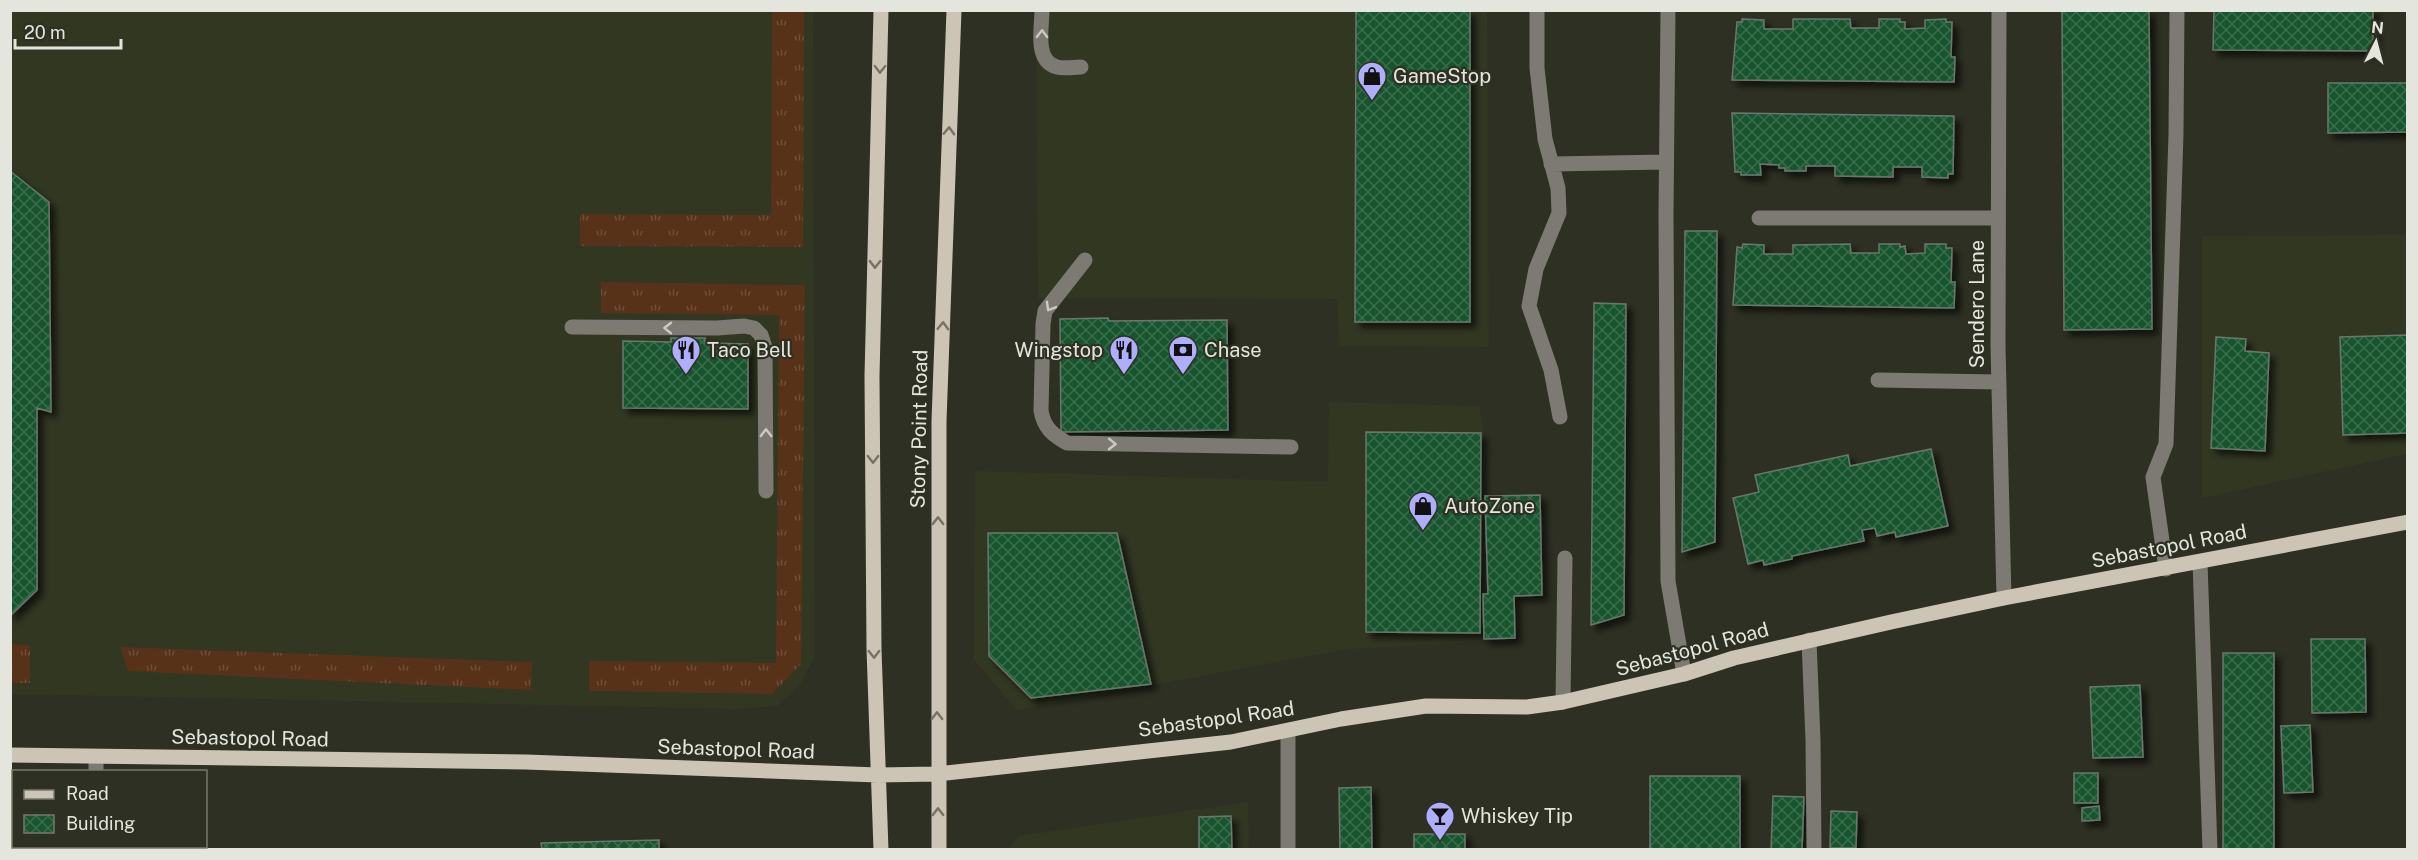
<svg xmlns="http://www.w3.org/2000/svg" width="2418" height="860" viewBox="0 0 2418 860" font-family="'Public Sans',sans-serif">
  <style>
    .built { fill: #323722 }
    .grass { fill: url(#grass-tufts) }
    .building { fill: url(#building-cross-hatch); stroke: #69786c; stroke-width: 1.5; filter: url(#shadow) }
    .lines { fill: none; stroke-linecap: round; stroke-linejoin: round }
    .minor { stroke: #7d7a73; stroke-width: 15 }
    .major { stroke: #ccc5b6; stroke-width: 15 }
    .oneway { stroke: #cacbc2 }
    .oneway2 { stroke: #757365 }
    .labels { text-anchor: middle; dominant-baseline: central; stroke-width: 4.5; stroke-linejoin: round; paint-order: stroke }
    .poi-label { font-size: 20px; fill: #e4e6dd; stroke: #2d3022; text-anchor: start }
    .street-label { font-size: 20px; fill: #e4e6dd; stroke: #2d3022 }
  </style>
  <defs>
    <pattern id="grass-tufts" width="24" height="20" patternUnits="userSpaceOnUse" patternTransform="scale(1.5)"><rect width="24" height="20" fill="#573118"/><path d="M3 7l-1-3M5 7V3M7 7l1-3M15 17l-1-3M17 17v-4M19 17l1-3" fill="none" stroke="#6f4f39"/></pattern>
    <pattern id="building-cross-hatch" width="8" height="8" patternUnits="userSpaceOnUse" patternTransform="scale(1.5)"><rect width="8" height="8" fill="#19552f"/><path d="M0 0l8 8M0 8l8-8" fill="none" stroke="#3a6d4d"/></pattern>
    <filter id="shadow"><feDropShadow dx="5.5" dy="5.5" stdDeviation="3" flood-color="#0009"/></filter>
  </defs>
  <rect width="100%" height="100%" fill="#2d3022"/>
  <!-- built -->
  <path class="built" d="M11,11H813L815,656L799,686L777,706L737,709L11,694Z
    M1036,11H1487L1489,347L1339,346L1337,299L1038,298Z
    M2407,235V454L2202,498V236Z
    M1329,402L1479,406L1483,429L1482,642L1348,649L1017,710L974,660L975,471L1328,482Z
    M1248,802L1249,849L1007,850L1019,836Z"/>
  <!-- grass -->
  <path class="grass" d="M772,11H804L803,247L580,246V214L771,215Z
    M601,282L805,285L801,664L772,694L589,691V661L776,663L779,315L601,313Z
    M11,644L30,645V683H11Z
    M120,647L532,662L531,690L128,671Z"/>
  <!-- building -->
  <path class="building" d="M1356,10H1470V322H1355Z
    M2062,10H2149L2152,329L2064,330Z
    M2214,10H2373V51L2213,50Z
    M1742,19L1764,20V29H1793V19H1850L1851,28H1879V19H1900V22H1905V29L1925,28V20L1946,19V22H1952L1951,57H1955L1954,82L1732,80L1737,22H1742Z
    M2328,83H2408V132L2328,133Z
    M1732,113L1954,116L1953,174H1948V178L1922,177V167H1893V177L1835,176V166H1806V171H1785V168H1779V165L1760,164L1761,175H1741V172H1735Z
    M10,171L49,202L51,412L37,408V590L10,616Z
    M1685,231H1717L1715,542L1682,552Z
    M1743,244L1764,245V254H1793V245L1850,244L1851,253H1879V244H1900V247L1905,246L1906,254L1925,253V244H1946V248H1952L1951,282H1955L1954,308L1733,305L1737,247L1742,248Z
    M1594,303L1626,304L1624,615L1591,625Z
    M1108,318L1109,321L1227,320L1228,430L1061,432L1060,319Z
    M2408,335V433L2343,435L2340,337Z
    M2216,337L2246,339L2245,351L2269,353L2265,451L2211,448Z
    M671,338H705V343L748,344V409L623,408V341L671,342Z
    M1366,432L1481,433L1480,633L1366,632Z
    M1931,449L1948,526L1896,537L1895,532L1877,536L1875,528L1862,530L1864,541L1792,556V559L1764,565L1763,560L1748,564L1733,498L1759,492L1755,475L1848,455L1850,466Z
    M1540,495L1542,595L1514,596L1515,638L1484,639L1483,594H1488L1485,496Z
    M988,533H1117L1151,684L1031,698L989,656Z
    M2311,639H2365L2366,712L2312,713Z
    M2223,653H2274V849H2223Z
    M2140,685L2143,757L2093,758L2090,687Z
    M2310,725L2313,792L2284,793L2281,726Z
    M2074,773H2098V803H2074Z
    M1650,776H1740V850H1650Z
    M1371,787L1372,850H1340L1339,788Z
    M1773,796L1804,797L1802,850H1771Z
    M2099,806L2100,820L2082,821V808Z
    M1831,811L1857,812L1856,848H1830Z
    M1231,816L1232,850H1199V817Z
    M1414,834H1465V850H1414Z
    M659,840V850H542L541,843Z"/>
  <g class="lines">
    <!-- minor -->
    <path class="minor" d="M1042,10C1042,28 1034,61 1057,67C1064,69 1074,67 1081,67
      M1537,10V68L1545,139L1558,188L1559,213L1536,269L1529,306L1551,370L1560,417
      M1668,10L1666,215L1668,581L1684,674
      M1999,10L1998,346L2004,598
      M1551,164L1666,162
      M1759,218H1998
      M1085,260L1045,311L1043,324L1041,411C1044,428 1053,435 1067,443L1291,447
      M572,327L717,328L744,326L754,328L761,335L765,347L766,491
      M1878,380L1999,382
      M2200,562L2210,850
      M2166,569L2153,477L2166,444L2176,134L2177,10
      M1809,640L1813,740L1814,850
      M1563,702L1565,558
      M1288,731V850
      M96,757V772
      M97,846L98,850"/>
    <!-- major -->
    <path class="major" d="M881,10L872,376L874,649L881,850
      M10,755L526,762L878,775L937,774L1231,742L1341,719L1426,706L1527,707L1563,702L1684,674L1734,658L1891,622L2004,598L2408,522
      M939,850V421L954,10"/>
  </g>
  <!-- one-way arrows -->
  <defs><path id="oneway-chevron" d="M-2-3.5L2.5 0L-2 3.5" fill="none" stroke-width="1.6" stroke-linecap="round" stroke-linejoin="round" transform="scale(1.5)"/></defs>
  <g class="oneway">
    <use href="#oneway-chevron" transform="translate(1042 34) rotate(-89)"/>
    <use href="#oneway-chevron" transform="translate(1050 307) rotate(120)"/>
    <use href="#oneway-chevron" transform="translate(668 328) rotate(-179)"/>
    <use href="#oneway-chevron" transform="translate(766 433) rotate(-90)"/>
    <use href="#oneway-chevron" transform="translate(1112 444) rotate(1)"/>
  </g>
  <g class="oneway2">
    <use href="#oneway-chevron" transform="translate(880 69) rotate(91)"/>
    <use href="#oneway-chevron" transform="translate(949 131) rotate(-88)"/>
    <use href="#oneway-chevron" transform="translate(875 264) rotate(91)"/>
    <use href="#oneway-chevron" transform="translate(943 326) rotate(-88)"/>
    <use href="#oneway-chevron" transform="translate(873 459) rotate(90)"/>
    <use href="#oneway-chevron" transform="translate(938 521) rotate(-90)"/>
    <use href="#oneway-chevron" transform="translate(874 654) rotate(89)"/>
    <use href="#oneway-chevron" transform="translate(937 716) rotate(-90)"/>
    <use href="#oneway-chevron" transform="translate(938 812) rotate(-91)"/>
  </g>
  <!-- icons -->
  <defs>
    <g id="shop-pin" transform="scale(1.5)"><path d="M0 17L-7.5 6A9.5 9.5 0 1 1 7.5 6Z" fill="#afaefa" stroke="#2d3022"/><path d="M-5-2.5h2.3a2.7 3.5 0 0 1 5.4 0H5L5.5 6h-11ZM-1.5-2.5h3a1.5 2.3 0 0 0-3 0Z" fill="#111"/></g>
    <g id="restaurant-pin" transform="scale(1.5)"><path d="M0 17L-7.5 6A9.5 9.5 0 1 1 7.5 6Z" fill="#afaefa" stroke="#2d3022"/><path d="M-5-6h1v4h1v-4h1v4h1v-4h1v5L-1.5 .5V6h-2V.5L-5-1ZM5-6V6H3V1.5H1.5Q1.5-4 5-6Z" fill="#111"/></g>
    <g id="bank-pin" transform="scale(1.5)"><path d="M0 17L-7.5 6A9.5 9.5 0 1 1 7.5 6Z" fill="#afaefa" stroke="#2d3022"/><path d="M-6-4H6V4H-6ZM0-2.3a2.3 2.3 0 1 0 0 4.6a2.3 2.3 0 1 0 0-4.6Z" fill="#111"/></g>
    <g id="bar-pin" transform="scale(1.5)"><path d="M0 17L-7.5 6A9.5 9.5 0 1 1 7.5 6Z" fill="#afaefa" stroke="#2d3022"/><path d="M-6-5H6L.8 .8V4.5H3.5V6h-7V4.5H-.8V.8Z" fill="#111"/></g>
  </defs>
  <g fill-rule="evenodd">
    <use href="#shop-pin" x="1372" y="76"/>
    <use href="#restaurant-pin" x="686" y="350"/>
    <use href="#restaurant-pin" x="1124" y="350"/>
    <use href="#bank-pin" x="1183" y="350"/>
    <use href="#shop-pin" x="1423" y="506"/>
    <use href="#bar-pin" x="1440" y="816"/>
  </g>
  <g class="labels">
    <!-- poi labels -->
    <g class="poi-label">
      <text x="1393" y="76">GameStop</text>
      <text x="707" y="350">Taco Bell</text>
      <text x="1103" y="350" text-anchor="end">Wingstop</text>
      <text x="1204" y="350">Chase</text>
      <text x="1444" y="506">AutoZone</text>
      <text x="1461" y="816">Whiskey Tip</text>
    </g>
    <!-- street labels -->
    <g class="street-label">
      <text transform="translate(1977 304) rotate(-90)">Sendero Lane</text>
      <text transform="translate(919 429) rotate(-89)">Stony Point Road</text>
      <text transform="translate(2169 546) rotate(-11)">Sebastopol Road</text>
      <text transform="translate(1692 649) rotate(-15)">Sebastopol Road</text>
      <text transform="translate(1216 719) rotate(-8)">Sebastopol Road</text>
      <text transform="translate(250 738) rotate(1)">Sebastopol Road</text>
      <text transform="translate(736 749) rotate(2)">Sebastopol Road</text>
    </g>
  </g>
  <!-- border -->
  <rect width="2418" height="860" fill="none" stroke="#e4e6dd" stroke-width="24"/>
  <!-- legend -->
  <rect x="12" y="770" width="195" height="78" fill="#2d3022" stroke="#76796d" stroke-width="1.5"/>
  <rect x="24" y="790" width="30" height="9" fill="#ccc5b6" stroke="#76796d" stroke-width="1.5"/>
  <text x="66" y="800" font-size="18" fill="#e4e6dd">Road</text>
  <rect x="24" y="815" width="30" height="18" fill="url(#building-cross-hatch)" stroke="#76796d" stroke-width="1.5"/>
  <text x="66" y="830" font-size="18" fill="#e4e6dd">Building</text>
  <!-- north arrow -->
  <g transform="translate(2376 42) rotate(6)" stroke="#2d3022" stroke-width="4.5" paint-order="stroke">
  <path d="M0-4.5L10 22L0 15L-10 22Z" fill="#e4e6dd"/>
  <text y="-9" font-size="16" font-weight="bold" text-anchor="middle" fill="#e4e6dd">N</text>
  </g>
  <!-- scale -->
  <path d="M15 39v9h106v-9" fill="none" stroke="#e4e6dd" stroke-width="3"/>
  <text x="24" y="39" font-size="18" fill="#e4e6dd" stroke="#2d3022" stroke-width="4.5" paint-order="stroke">20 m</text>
</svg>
